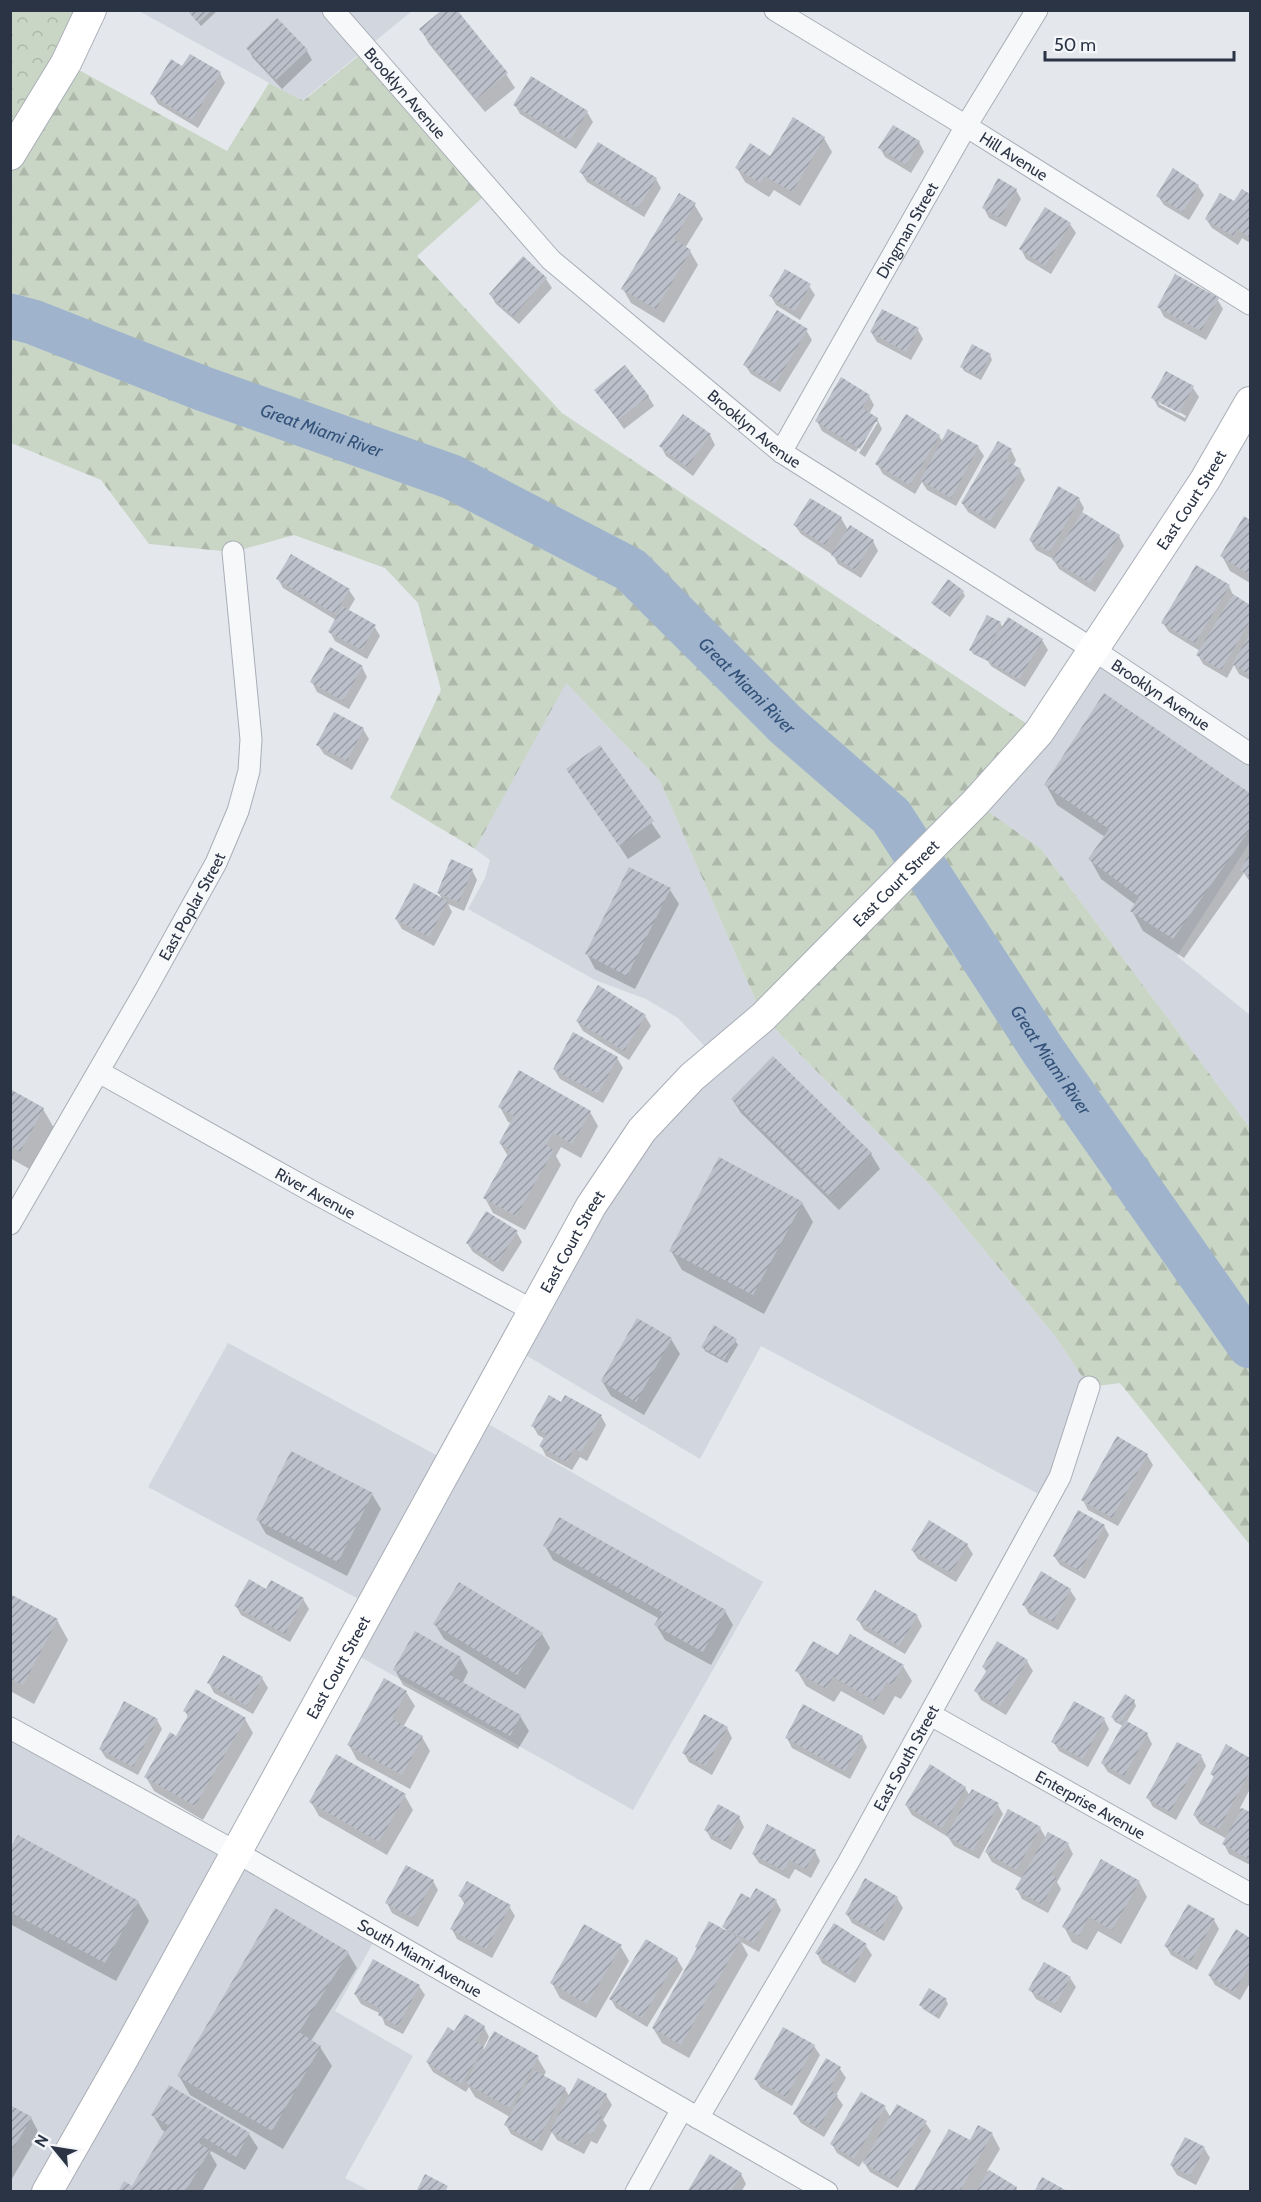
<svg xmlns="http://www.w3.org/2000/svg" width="1261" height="2202" viewBox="0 0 1261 2202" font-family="Cabin,sans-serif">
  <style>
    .built { fill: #d2d6de }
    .forest { fill: url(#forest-firs) }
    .park { fill: url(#park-crowns) }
    .shadow { fill: #0003; fill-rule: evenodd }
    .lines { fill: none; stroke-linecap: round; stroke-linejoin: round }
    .river { stroke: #9fb4cc; stroke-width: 45 }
    .building { fill: url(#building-hatch) }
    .street-casing { stroke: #a9aeb7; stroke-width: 23 }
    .secondary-casing { stroke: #a9aeb7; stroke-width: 32 }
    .street { stroke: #f7f8fa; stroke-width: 21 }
    .secondary { stroke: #fff; stroke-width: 30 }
    .labels { text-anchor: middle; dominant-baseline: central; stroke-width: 5; stroke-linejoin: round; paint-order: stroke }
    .street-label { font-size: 16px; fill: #2b3445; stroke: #f4f6f9 }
    .water-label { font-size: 18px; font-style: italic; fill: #34527a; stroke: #f4f6f9 }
  </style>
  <defs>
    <pattern id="forest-firs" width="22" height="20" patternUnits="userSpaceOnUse" patternTransform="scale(1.5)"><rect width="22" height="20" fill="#c9d6c5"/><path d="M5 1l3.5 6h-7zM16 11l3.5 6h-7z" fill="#adb8ab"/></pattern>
    <pattern id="park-crowns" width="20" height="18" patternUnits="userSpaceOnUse" patternTransform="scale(1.5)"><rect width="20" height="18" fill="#c9d6c5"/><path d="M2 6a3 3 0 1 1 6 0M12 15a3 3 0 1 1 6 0" fill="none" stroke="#adb8ab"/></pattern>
    <pattern id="building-hatch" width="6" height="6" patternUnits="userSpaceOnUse" patternTransform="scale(1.5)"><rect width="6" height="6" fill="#bbc0ca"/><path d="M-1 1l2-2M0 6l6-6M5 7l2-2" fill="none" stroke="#989da6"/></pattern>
  </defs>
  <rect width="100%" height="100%" fill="#e4e7ec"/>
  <!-- built -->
  <path class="built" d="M139,11H412L302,101Z
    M1094,650L1250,754V842L1177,956L1250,1015V1128L1041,849L975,803Z
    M565,682L660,781L763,1017L934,1189L1055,1336L1089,1387L1048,1499L761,1346L700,1459L514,1348L591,1206L715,1057L678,1018L646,999L595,980L468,909L485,878L490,860L475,849Z
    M228,1343L451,1463L476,1417L763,1582L633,1810L348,1650L372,1606L148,1487Z
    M10,1728L378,1934L335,2011L413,2056L345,2178L370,2191H11Z"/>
  <!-- forest -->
  <path class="forest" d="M367,49L490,191L417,256L562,413L1039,732L976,803L1041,849L1250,1128V1545L1120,1383L1089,1387L1055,1336L934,1189L763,1017L660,781L566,683L475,849L390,798L441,690L418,603L385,568L294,535L233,552L149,544L101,480L11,443V155L66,63L227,151L269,83L303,101Z"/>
  <!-- park -->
  <path class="park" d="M11,11H91L11,155Z"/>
  <!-- shadow -->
  <path class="shadow" d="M188,10H218L201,26Z
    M421,29L506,74L515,88L485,112L429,44Z
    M248,48L307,51L312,60L282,89L253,58Z
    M183,68L220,73L225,83L198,128L158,104L152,94Z
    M515,105L587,112L593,122L576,149L520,114Z
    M824,138L832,152L800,206L774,190L769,197L745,182L737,168Z
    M919,142L924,152L911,173L885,157L880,148Z
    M581,172L656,179L661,188L644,217L587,182Z
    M1198,186L1204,195L1189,220L1164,205L1158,196Z
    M1016,190L1021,199L1006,227L989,218L984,208Z
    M1242,191L1250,196V243L1242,238L1238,245L1212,228L1206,219L1235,203Z
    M694,204L703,219L685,248L690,251L698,265L664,323L631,303L623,289Z
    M1070,224L1076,233L1051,274L1026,259L1021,249Z
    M546,279L552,288L519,324L496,304L490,294Z
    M809,286L815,295L800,320L776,305L771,296Z
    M1217,299L1223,309L1206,340L1164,317L1159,307Z
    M806,330L812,340L780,392L751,374L745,365Z
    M918,330L923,339L911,360L877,342L871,332Z
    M990,355L992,360L981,380L964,371L962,367Z
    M1193,388L1199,397L1185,422L1158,407L1153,398ZM1159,400L1186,416L1185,418L1159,404Z
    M596,390L648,396L654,406L624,429Z
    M869,396L874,405L869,414L877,419L882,429L865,457L859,453L878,422H874L856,452L822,431L817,421Z
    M710,435L715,445L693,476L666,456L661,446Z
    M939,436L943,442L978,447L984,456L956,506L927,490L922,482L915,494L883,474L877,464Z
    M1011,450L1016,460L1013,466L1020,470L1025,480L995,529L968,512L962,503Z
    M1079,499L1084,508L1082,513L1119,536L1124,546L1095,592L1059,569L1053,559L1036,550L1030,540Z
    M811,500L841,518L848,530L873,541L878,551L861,578L838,564L833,555L801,534L795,525Z
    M1245,518L1250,522V583L1230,571L1222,556Z
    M278,579L349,590L355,599L348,611L374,626L380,636L367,659L335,641L330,632L336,620L283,588Z
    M1229,586L1234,597L1250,607V680L1239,674L1234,665L1227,678L1203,664L1198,655L1200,651L1169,632L1163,623Z
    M963,592L965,596L950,617L936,607L933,603Z
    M1008,619L1042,640L1048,650L1025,687L991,666L988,661L973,654L971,649L1000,623L1003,628Z
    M362,667L367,677L349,709L317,692L312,682Z
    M1105,695L1250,795V882L1244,873L1184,958L1143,931L1132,911L1136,905L1101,879L1090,859L1105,837L1057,805L1046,785Z
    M363,729L369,739L352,770L324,754L318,745Z
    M600,747L661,837L628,859L568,769Z
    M472,870L477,880L464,911L448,904L452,912L434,946L402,929L396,919L443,900L438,892Z
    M670,890L679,904L635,989L595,969L587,954Z
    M599,987L645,1016L651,1026L629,1060L583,1031L577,1021Z
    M617,1058L623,1068L603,1103L560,1079L554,1069Z
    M773,1058L871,1154L880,1169L839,1210L741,1113L732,1099Z
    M10,1091L43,1109L54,1128L31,1170L10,1158Z
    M500,1107L590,1112L598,1126L581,1158L561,1147L556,1156L561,1165L525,1230L493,1213L485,1198L508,1156L500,1143L511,1123L508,1122Z
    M802,1203L813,1222L764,1314L682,1270L671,1251Z
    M517,1233L522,1242L503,1272L473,1252L467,1243Z
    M671,1339L680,1354L644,1415L611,1396L602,1381Z
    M735,1340L738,1345L727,1363L705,1351L703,1347Z
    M562,1404L601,1416L606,1425L587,1461L580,1457L572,1470L546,1456L541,1446L545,1439L538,1435L533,1426Z
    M1147,1455L1153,1465L1118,1526L1088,1510L1083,1500Z
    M372,1494L381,1509L347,1576L266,1534L258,1520Z
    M1104,1526L1109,1535L1085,1579L1060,1565L1054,1556Z
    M967,1545L973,1554L956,1582L918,1559L912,1550Z
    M545,1546L725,1611L733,1625L711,1665L665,1640L656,1625L660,1619L553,1560Z
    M1070,1590L1076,1599L1058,1630L1029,1614L1024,1605Z
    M266,1591L303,1599L309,1609L290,1642L241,1615L236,1606Z
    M10,1596L57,1620L68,1640L34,1704L10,1691Z
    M917,1616L922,1626L905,1654L864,1630L858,1620Z
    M435,1624L542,1634L550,1648L525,1689L444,1639Z
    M839,1657L903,1666L912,1681L901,1699L895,1696L884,1715L841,1691L834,1702L806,1686L797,1671Z
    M460,1658L468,1672L462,1684L520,1716L529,1731L518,1749L403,1685L395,1670Z
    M1027,1661L1033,1671L1006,1715L981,1700L976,1691L987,1673L983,1667Z
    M262,1678L268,1688L253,1714L214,1693L209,1683Z
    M406,1692L415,1706L403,1727L422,1737L430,1751L410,1789L357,1760L349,1745Z
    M1134,1701L1136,1706L1126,1723L1147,1734L1152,1744L1130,1785L1108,1772L1102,1763L1123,1726L1115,1722L1112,1717Z
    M185,1711L245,1719L253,1733L203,1820L154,1791L146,1777L177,1738L188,1717Z
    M1104,1719L1109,1729L1088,1767L1059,1751L1053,1741Z
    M157,1720L162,1729L138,1775L106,1758L100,1749Z
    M727,1728L732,1738L712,1775L689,1762L684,1753Z
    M862,1737L867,1747L850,1779L792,1748L787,1738Z
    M1226,1747L1250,1760V1789L1240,1808L1250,1814V1865L1229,1854L1224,1844L1227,1839L1200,1824L1194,1815L1215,1779L1212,1774Z
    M1201,1756L1206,1766L1176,1820L1153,1807L1148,1798Z
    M965,1788L970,1796L998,1805L1003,1814L979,1859L954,1846L948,1837L912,1815L906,1805Z
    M405,1796L413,1810L387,1855L319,1816L311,1802Z
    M739,1817L744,1827L731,1850L711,1839L706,1830Z
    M1040,1828L1046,1838L1068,1844L1073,1854L1057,1882L1061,1889L1048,1913L1022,1899L1017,1889L1023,1879L992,1862L986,1852Z
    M10,1851L138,1902L149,1921L116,1981L10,1924Z
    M815,1851L820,1861L811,1878L795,1869L789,1879L759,1863L753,1854Z
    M865,1880L897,1898L903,1908L884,1941L852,1923L847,1914Z
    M433,1881L438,1890L418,1927L392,1913L387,1903Z
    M1139,1882L1147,1897L1121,1944L1098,1931L1087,1950L1072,1942L1064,1927Z
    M460,1896L509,1906L515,1916L492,1958L457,1939L452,1929L465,1905Z
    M751,1900L776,1901L781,1910L759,1952L741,1942L748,1955L689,2058L662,2043L653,2028L728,1933L724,1927Z
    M1214,1920L1219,1929L1197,1970L1171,1955L1166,1946Z
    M834,1925L866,1946L872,1955L855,1983L822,1963L817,1953Z
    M1237,1932L1250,1940V1983L1240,2000L1215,1985L1209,1975Z
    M621,1947L629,1961L596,2018L560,1998L552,1983Z
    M348,1953L357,1968L311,2041L320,2047L332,2066L283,2149L190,2095L179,2076Z
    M677,1959L683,1969L647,2027L616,2008L611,1999Z
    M1070,1978L1076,1987L1061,2013L1036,1999L1030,1989Z
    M419,1986L425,1995L403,2034L385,2025L381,2014L361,2004L355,1994Z
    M946,2000L948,2004L939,2019L923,2009L921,2005Z
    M484,2027L489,2037L483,2048L485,2051L537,2057L546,2072L543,2077L565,2089L570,2097L579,2080L606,2095L612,2105L603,2120L607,2126L597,2144L591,2141L584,2154L557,2140L552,2132L542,2151L511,2134L506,2125L510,2117L475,2097L469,2087L466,2092L433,2072L427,2062L455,2033Z
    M814,2046L820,2055L792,2106L761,2088L755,2079Z
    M827,2060L840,2069L846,2078L836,2095L843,2105L824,2137L801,2123L795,2114Z
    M10,2106L31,2118L39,2133L10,2182Z
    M885,2108L891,2118L925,2122L931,2131L898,2188L870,2172L863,2161L859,2167L837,2153L832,2144Z
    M153,2115L249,2134L258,2148L245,2170L211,2151L210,2153L217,2165L202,2192H119L133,2188L166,2132L162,2130Z
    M949,2131L970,2142L992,2134L1000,2149L987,2171L1016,2188L1018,2192H917Z
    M1186,2139L1204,2148L1210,2158L1196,2185L1177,2175L1171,2165Z
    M741,2174L746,2184L741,2192H689Z"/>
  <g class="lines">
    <!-- river -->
    <path class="river" id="s1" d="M10,316L33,322L204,389L452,477L631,570L786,725L891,816L1044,1052L1250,1346"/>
  </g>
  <!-- building -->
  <path class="building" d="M187,10H212L198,23Z
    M442,10H457L508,73L476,99L419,29Z
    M277,18L308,50L276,80L246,48Z
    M190,54L221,72L192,120L150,94L171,59L182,66Z
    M531,76L588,111L570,140L513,105Z
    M793,117L825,137L792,192L765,176L760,183L735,168L750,143L770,156Z
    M893,125L920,141L906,165L878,148Z
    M598,142L657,178L638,208L579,172Z
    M1173,168L1199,185L1183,212L1156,196Z
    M998,178L1017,189L1000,218L982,208Z
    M1242,189L1250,194V238L1237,229L1233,236L1205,219L1220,193L1234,201Z
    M679,193L696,203L674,239L691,250L656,309L621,289Z
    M1045,207L1071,223L1045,266L1019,249Z
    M523,256L547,278L513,316L489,294Z
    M785,269L811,284L795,311L769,296Z
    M1175,274L1219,298L1201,331L1157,307Z
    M882,309L919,328L906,352L870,332Z
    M777,310L808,329L775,384L743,365Z
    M972,344L991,354L979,376L960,367Z
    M625,365L649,396L618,420L594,390Z
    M1166,371L1194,386L1179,413L1151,398Z
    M841,377L870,395L862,408L878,418L860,449L815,421Z
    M683,414L711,434L687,467L659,446Z
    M906,414L940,435L910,485L875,464Z
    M948,429L979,446L951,498L920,480Z
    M998,441L1012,449L1006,460L1021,469L990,521L961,503Z
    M1058,486L1080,498L1050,552L1029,540Z
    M810,498L842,517L825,545L793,525Z
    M1082,512L1120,535L1090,583L1052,560Z
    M1244,516L1250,520V575L1220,556Z
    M850,525L874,540L855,570L831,555Z
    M291,554L350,589L335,614L276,579Z
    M1196,565L1230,585L1195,643L1161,623Z
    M948,579L964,591L947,614L931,603Z
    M1233,594L1250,605V621L1221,670L1196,655Z
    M342,606L376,625L362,650L328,632Z
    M987,615L1001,622L986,653L1008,617L1043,639L1019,679L969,650Z
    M1250,634V675L1232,664Z
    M330,647L363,666L343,701L310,682Z
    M1104,693L1250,793V829L1173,939L1130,911L1139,897L1088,859L1109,829L1044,785Z
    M334,712L364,728L347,761L316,745Z
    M600,745L654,821L619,846L566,769Z
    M1250,853V877L1240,870Z
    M451,859L473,869L459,902L437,893Z
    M629,867L671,888L627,976L585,954Z
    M414,883L448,901L429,937L395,919Z
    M598,985L646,1015L624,1051L576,1021Z
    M573,1032L618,1057L598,1094L553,1069Z
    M773,1056L872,1153L830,1197L731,1099Z
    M519,1070L591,1111L572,1144L553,1133L546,1145L554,1150L516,1216L483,1198L510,1150L499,1143L514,1116L498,1107Z
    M10,1089L44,1108L20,1152L10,1146Z
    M719,1157L803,1202L753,1295L669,1251Z
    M486,1211L518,1231L497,1263L466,1243Z
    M637,1318L672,1338L636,1402L601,1381Z
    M714,1325L737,1339L724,1360L701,1347Z
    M549,1395L561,1402L565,1395L602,1415L581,1452L574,1448L567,1462L539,1446L546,1434L531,1426Z
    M1117,1436L1148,1454L1112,1518L1081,1500Z
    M291,1451L373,1493L338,1562L256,1520Z
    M1078,1510L1105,1525L1080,1571L1053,1556Z
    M559,1517L726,1610L703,1652L654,1625L662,1612L543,1546Z
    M929,1520L968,1544L951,1573L911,1550Z
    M1041,1571L1071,1589L1053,1622L1022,1605Z
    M249,1579L266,1589L271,1580L304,1598L285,1634L234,1606Z
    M459,1582L543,1633L517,1675L433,1624Z
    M875,1590L918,1615L899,1646L856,1620Z
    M10,1594L58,1619L23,1685L10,1679Z
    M415,1631L461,1657L450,1675L521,1715L510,1736L393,1670Z
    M850,1634L904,1665L892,1685L887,1682L875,1701L833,1677L826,1689L795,1671L813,1641L838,1655Z
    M997,1641L1028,1660L1000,1707L974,1691L987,1670L982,1667Z
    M223,1655L263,1677L247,1706L207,1683Z
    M384,1678L407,1691L392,1719L423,1736L402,1775L347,1745Z
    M196,1689L246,1718L195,1806L144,1777L170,1732L176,1736L189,1714L183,1711Z
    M1125,1694L1135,1700L1121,1723L1111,1717Z
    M124,1701L158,1719L133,1767L99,1749Z
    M1074,1701L1105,1718L1083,1759L1051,1742Z
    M803,1704L863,1736L845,1771L785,1738Z
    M704,1714L728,1727L706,1766L682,1753Z
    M1125,1720L1148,1733L1124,1776L1101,1763Z
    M1177,1742L1202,1755L1170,1812L1146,1798Z
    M1226,1744L1250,1758V1771L1219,1829L1193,1815L1214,1776L1210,1774Z
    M336,1754L406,1794L379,1842L309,1802Z
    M930,1764L966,1787L942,1828L905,1805Z
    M972,1789L999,1803L973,1851L946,1836Z
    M718,1804L740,1816L726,1842L704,1830Z
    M1242,1808L1250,1812V1860L1222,1844Z
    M1008,1809L1041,1827L1016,1870L985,1852Z
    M767,1824L816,1850L806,1869L789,1860L784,1871L752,1854Z
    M1048,1832L1069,1843L1051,1875L1057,1878L1042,1905L1015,1889Z
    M18,1835L139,1901L105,1963L10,1912V1848Z
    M1101,1859L1140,1881L1112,1930L1089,1917L1079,1936L1062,1927Z
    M406,1865L434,1880L413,1918L385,1903Z
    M865,1878L898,1897L879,1933L845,1914Z
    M467,1881L511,1905L486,1949L450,1929L466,1900L458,1896Z
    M756,1888L777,1900L753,1943L722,1927L741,1893L750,1898Z
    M1188,1904L1215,1919L1191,1961L1164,1946Z
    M275,1908L349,1952L299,2032L321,2046L272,2131L177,2076Z
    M709,1921L741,1939L681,2045L652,2028L697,1948L695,1947Z
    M834,1923L867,1944L849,1975L815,1953Z
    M584,1924L622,1945L587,2004L550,1983Z
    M1236,1929L1250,1938V1965L1234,1992L1208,1975Z
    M646,1939L678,1958L642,2018L609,1999Z
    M373,1959L420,1985L398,2026L378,2015L381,2009L354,1994Z
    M1044,1962L1071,1977L1056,2004L1028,1990Z
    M929,1988L947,1999L936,2016L919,2005Z
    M465,2014L485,2026L476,2041L484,2047L461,2084L426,2062L448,2027L454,2031Z
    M783,2027L815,2045L786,2097L754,2079Z
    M494,2031L539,2056L510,2108L465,2083Z
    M826,2058L841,2067L829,2089L838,2095L818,2129L793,2114Z
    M534,2070L566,2088L536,2143L504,2125Z
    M578,2078L607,2094L597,2113L602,2116L592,2135L586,2132L578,2146L550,2131Z
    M169,2085L250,2133L236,2157L203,2137L199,2143L210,2150L185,2192H118L124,2181L132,2186L168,2125L151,2115Z
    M861,2092L886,2106L854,2159L830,2144Z
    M897,2104L927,2121L893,2180L863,2163Z
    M10,2105L32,2117L10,2154Z
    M978,2125L993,2133L960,2191L954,2188L952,2192L914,2190L949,2129L970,2140Z
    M1185,2137L1205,2147L1190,2176L1170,2165Z
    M710,2154L742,2173L731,2192H687Z
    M989,2170L1017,2187L1015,2192H976Z
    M425,2174L448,2186L445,2192H416Z
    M1042,2177L1069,2192H1034Z"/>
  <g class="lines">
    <!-- street casing -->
    <g class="street-casing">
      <g id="street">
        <path id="s2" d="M333,10L551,260L781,452L1094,650L1250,754"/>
        <path id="s3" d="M775,10L966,126L1250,304"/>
        <path id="s4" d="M781,452L966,126L1037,10"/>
        <path id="s5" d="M99,1072L313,1192L534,1311"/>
        <path id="s6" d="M10,1224L146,989L216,863L238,811L249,771L251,739L233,552"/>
        <path id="s7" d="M931,1715L1250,1894"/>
        <path id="s8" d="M10,1728L236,1852L827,2192"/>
        <path id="s9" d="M698,2118L848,1863L1060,1477L1089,1387"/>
        <path d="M636,2192L682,2109"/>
      </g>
    </g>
    <!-- secondary casing -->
    <g class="secondary-casing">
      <g id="secondary">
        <path d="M10,155L66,63L91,10"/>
        <path id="s10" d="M47,2192L124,2057L591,1206L642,1130L692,1077L763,1017L975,803L1039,732L1205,480L1250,402"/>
      </g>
    </g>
    <!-- street -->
    <use href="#street" class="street"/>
    <!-- secondary -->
    <use href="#secondary" class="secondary"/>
  </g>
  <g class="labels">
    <!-- street labels -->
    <g class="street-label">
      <text stroke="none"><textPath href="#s2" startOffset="110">Brooklyn Avenue</textPath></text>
      <text stroke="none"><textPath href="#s3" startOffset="280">Hill Avenue</textPath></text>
      <text stroke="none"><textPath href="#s4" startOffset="255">Dingman Street</textPath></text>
      <text stroke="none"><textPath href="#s2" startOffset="596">Brooklyn Avenue</textPath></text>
      <text stroke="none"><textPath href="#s10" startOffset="2058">East Court Street</textPath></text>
      <text stroke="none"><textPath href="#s2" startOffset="1082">Brooklyn Avenue</textPath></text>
      <text stroke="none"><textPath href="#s10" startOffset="1572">East Court Street</textPath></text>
      <text stroke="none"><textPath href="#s6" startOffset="366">East Poplar Street</textPath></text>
      <text stroke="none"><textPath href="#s5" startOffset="248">River Avenue</textPath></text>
      <text stroke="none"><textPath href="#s10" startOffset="1086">East Court Street</textPath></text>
      <text stroke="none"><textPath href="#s10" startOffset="600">East Court Street</textPath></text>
      <text stroke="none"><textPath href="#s9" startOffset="416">East South Street</textPath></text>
      <text stroke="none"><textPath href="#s7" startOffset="183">Enterprise Avenue</textPath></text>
      <text stroke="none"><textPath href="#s8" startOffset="470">South Miami Avenue</textPath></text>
    </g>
    <!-- water labels -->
    <g class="water-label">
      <text stroke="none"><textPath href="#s1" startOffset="332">Great Miami River</textPath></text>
      <text stroke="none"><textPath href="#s1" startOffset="836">Great Miami River</textPath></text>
      <text stroke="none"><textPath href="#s1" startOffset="1322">Great Miami River</textPath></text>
    </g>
  </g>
  <!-- border -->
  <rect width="1261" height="2202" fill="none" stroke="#2b3445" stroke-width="24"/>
  <!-- north arrow -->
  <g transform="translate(54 2148) rotate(300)" stroke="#f4f6f9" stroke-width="4.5" paint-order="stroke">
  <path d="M0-4.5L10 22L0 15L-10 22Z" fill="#2b3445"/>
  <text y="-9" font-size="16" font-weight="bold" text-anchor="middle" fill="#2b3445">N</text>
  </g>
  <!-- scale -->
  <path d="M1045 51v9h189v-9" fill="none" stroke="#2b3445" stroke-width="3"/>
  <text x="1054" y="51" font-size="18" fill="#2b3445" stroke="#f4f6f9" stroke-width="4.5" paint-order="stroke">50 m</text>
</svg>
